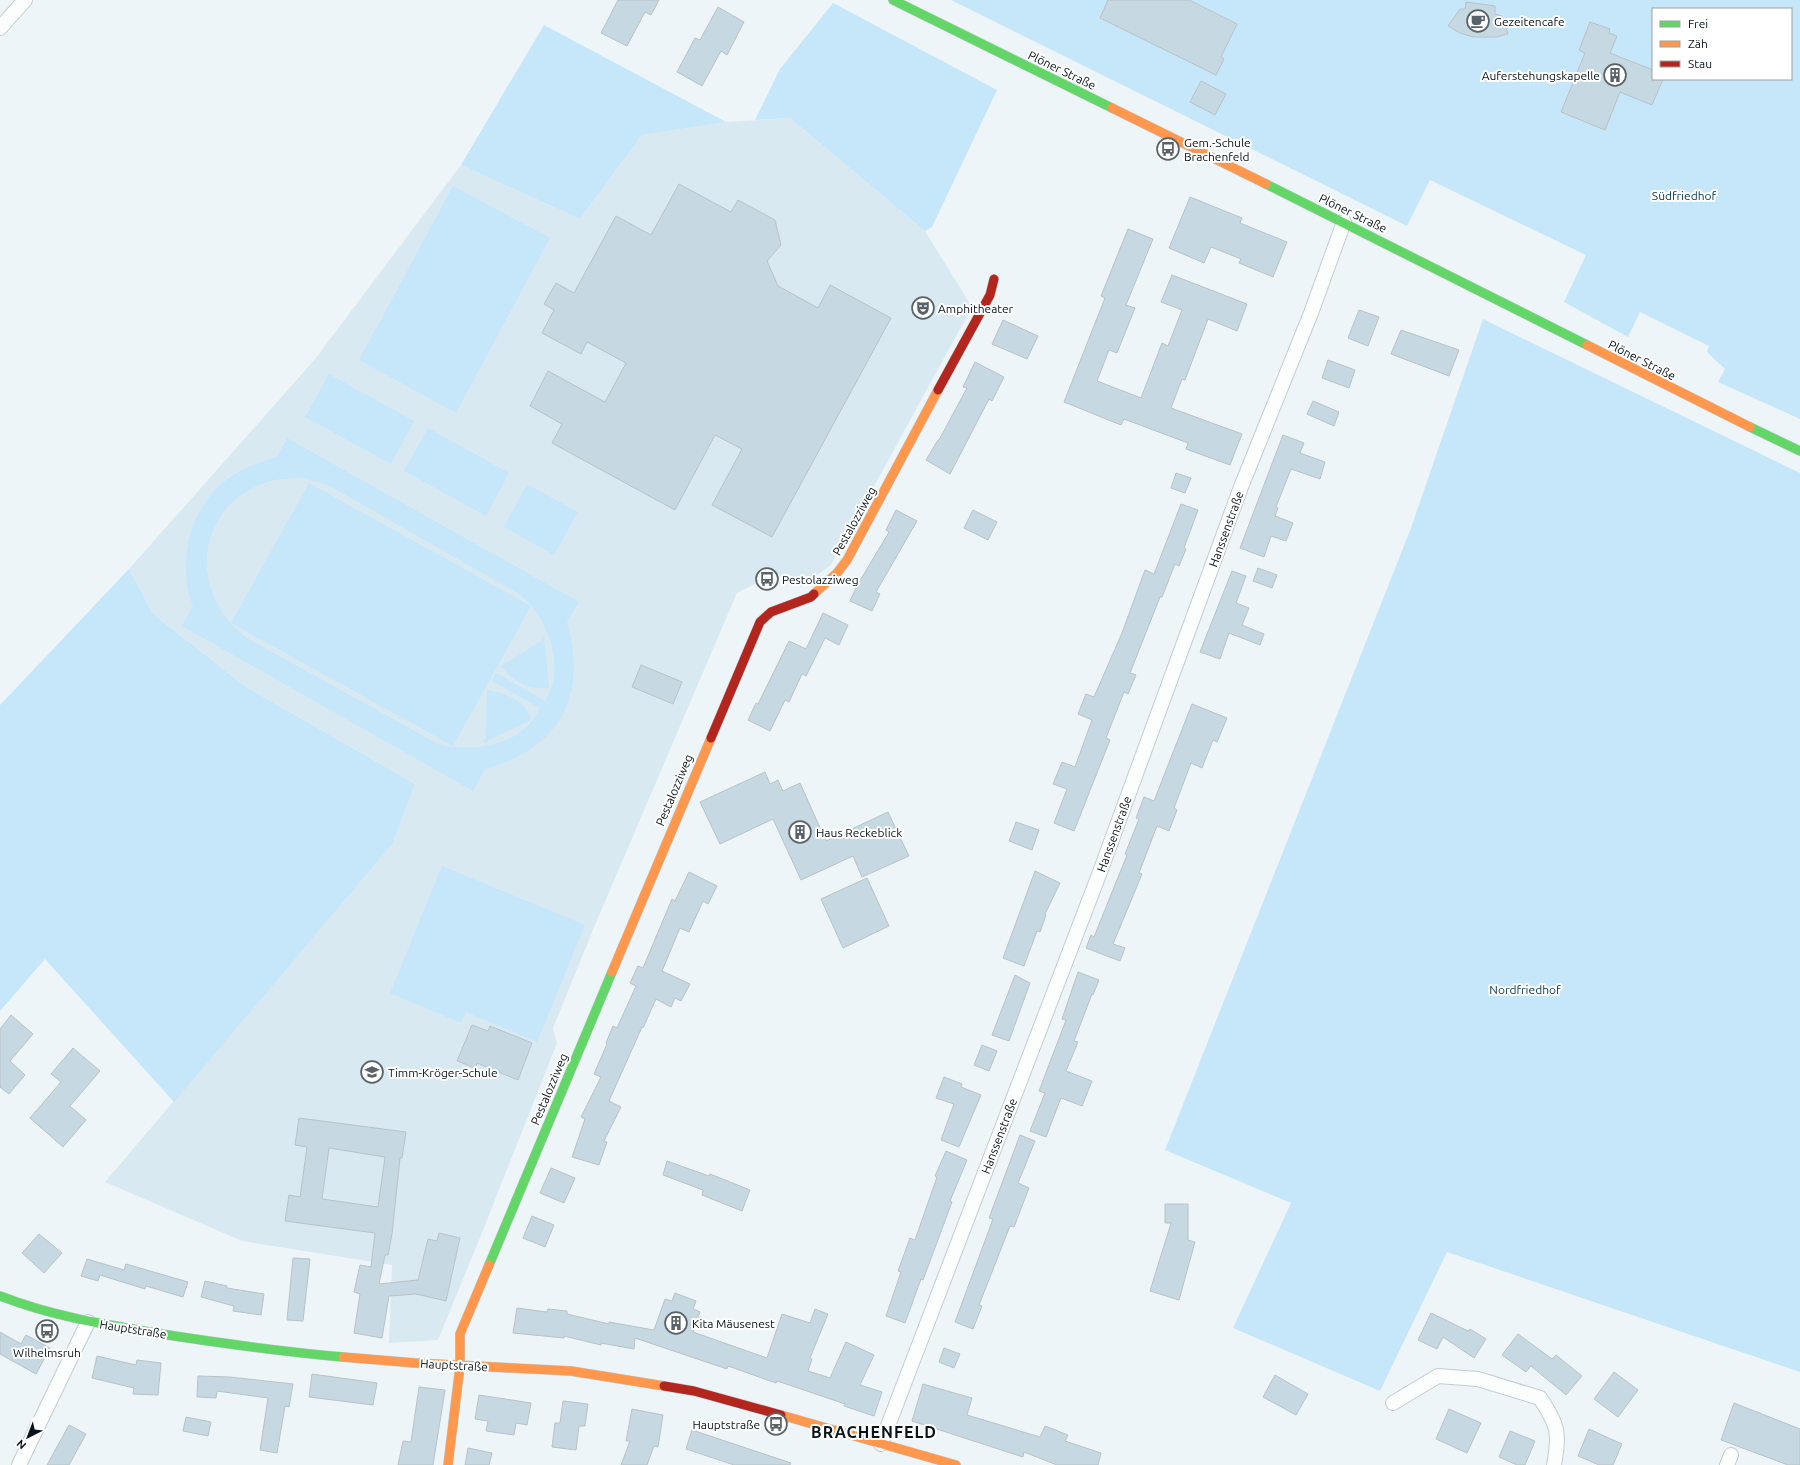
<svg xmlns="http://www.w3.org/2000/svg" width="1800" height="1465" viewBox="0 0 1800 1465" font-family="Ubuntu,sans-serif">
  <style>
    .built { fill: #d9e9f2 }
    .green { fill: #c5e7f9; fill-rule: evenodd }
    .building { fill: #c6d8e2; stroke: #b9c2c7; fill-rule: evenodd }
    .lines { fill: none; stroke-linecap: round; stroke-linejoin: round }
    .street-casing { stroke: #c4ccd1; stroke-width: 16 }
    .fast-casing { stroke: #c4ccd1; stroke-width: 10 }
    .slow-casing { stroke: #c4ccd1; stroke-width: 10 }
    .jam-casing { stroke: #c4ccd1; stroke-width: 10 }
    .street { stroke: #fcfefe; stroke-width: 14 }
    .fast { stroke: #63d668; stroke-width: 9 }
    .slow { stroke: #ff974d; stroke-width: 9 }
    .jam { stroke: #b3261e; stroke-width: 9 }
    .labels { text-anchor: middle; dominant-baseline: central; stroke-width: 4; stroke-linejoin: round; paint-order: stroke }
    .poi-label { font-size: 12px; fill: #071319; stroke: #fff; text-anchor: start }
    .street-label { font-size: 12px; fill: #071319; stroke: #fff }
    .park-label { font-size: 12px; fill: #02354b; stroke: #fff }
    .district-label { font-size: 16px; font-weight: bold; letter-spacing: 1px; fill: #071319; stroke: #fff }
  </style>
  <rect width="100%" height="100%" fill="#eef5f8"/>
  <!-- built -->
  <path class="built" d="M790,118L925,231L972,307L831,565L801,587L776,573L737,593L595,925L553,1028L557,1043L482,1233L438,1340L389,1343L392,1265L242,1241L105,1182L393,843L415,784L246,687L153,614L129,569L316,358L461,165L580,219L642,135L726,122Z"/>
  <!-- green -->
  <path class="green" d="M951,0H1800V419L1718,382L1725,369L1707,352L1709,346L1640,312L1628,337L1564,302L1586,255L1430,180L1407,226ZM1653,9H1791V79H1653Z
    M833,3L997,90L932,227L925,231L790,118L755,120L780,69Z
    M544,25L726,122L642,135L580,219L461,165Z
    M453,186L550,238L456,413L359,360Z
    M1483,319L1800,473V1372L1447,1252L1380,1391L1233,1328L1291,1203L1165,1150L1411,528Z
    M329,374L414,421L391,464L305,417Z
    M428,428L509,473L486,516L404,471Z
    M287,438L579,602L567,622C588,696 560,749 485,769L473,791L182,626L193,606C175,559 191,501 235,474C249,466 262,461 277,457ZM303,478L321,483L337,490L519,594C548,617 567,667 545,701L496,673L492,681L540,708C523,746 475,752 440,745L247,638C189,595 193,510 264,483C276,478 290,479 303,478Z
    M309,483L531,606L453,746L231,623Z
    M527,484L578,512L554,555L504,527Z
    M129,569L153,614L246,687L415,784L393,843L174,1102L45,959L0,1011V705Z
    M544,636L549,688C528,689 514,682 501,666L541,641V637Z
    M487,690C505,693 526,700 531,720L488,740L487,743L484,742L483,740L486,738Z
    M442,866L585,925L537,1042L466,1012L461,1023L390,993Z"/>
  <!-- building -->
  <path class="building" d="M618,0H659L651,15L645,12L627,46L601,33Z
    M1108,0H1189L1237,24L1221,57L1224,59L1216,75L1100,18Z
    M1466,2L1495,6V14L1502,16L1508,34L1497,37H1473L1460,33L1448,26L1460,9H1465Z
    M718,7L744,22L727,55L721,51L702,86L677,72L695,38L700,40Z
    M1590,22L1610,29L1609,33L1617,36L1610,53L1653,70V79H1663L1652,105L1620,92L1605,130L1561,112L1585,53L1579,50Z
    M1201,81L1226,94L1215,115L1190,102Z
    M679,184L731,212L738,200L775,220L781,245L767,261L778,286L818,308L830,285L891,318L772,537L712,505L742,449L715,435L675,510L552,443L562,424L530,406L548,371L605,402L626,363L587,342L581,354L542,333L554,310L544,304L556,283L574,293L616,216L651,235Z
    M1190,197L1242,218L1240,223L1287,242L1273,277L1239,263L1241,259L1211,247L1204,263L1169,248Z
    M1128,229L1153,239L1126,305L1135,308L1117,353L1109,350L1097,381L1141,398L1162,343L1168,346L1182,310L1161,302L1172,275L1247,304L1237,331L1208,319L1185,380L1182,379L1171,408L1242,434L1230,465L1186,449L1188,443L1124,419L1121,425L1064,402L1105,298L1101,296Z
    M1359,310L1379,317L1368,346L1348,338Z
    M1003,320L1038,336L1027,359L992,344Z
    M1401,330L1459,350L1449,376L1391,354Z
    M1328,360L1355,370L1349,388L1322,378Z
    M975,362L1004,377L992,401L989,399L950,474L926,460L938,440H939L967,388L963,387Z
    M1313,401L1339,412L1334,426L1307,414Z
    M1283,435L1304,443L1300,453L1325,462L1320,479L1291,469L1276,507L1278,508L1275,516L1293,523L1286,541L1271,536L1264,557L1240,548Z
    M1176,473L1191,478L1185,493L1171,488Z
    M1181,504L1198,510L1184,548L1186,549L1179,566L1175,564L1162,597H1160L1130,673L1136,675L1128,694L1124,692L1106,738L1110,740L1074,831L1054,823L1067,789L1053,784L1062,762L1075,767L1092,720L1078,714L1086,694L1094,697L1122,633L1145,570L1154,574Z
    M896,510L917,521L876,592L880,594L872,611L850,601L858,584L889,532L886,530Z
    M973,510L997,522L988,540L964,528Z
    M1258,568L1277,575L1272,588L1253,581Z
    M1232,571L1246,576L1236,603L1249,608L1242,625L1264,634L1260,645L1229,633L1220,659L1200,652Z
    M823,613L848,625L839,645L825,638L806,676L802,674L789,702L785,700L770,731L748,720L756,703L758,704L789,641L806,649Z
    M641,665L682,682L673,704L632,687Z
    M1192,704L1227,718L1217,742L1213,740L1202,768L1191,763L1174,808L1177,810L1169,831L1157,826L1139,873L1142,874L1113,944L1125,948L1120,961L1086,948L1091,935L1094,937L1127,855L1125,854L1139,819L1136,818L1144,797L1154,801Z
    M765,772L770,784L778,780L783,791L800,783L826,841L888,812L909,856L862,877L853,856L801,880L773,819L720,844L700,802Z
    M1016,822L1039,830L1032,850L1009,841Z
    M1035,871L1060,883L1045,914L1046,915L1040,932L1037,931L1024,966L1003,958Z
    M689,872L717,886L708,904L703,901L689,932L680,928L662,971L690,984L681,1001L675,998L671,1007L656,999L643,1028L642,1027L609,1101L621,1107L604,1141L607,1142L599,1165L572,1157L585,1119L581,1117L601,1077L594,1074L607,1044L606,1043L613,1026L617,1028L636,986L630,983L638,966L643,968L672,899L675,901Z
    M867,878L889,926L843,948L821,899Z
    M1078,972L1099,980L1093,995L1092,994L1074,1041L1078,1042L1066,1071L1092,1081L1082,1106L1061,1098L1046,1137L1030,1131L1045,1093L1039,1091L1066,1020L1062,1019Z
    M1015,975L1030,983L1009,1041L992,1035Z
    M11,1015L33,1034L10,1061L25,1075L9,1094L0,1087V1029Z
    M472,1025L488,1031L490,1026L532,1043L518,1080L477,1063L475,1068L457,1061Z
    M982,1045L997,1051L989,1071L974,1065Z
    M73,1048L100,1071L70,1106L86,1120L63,1147L30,1118L61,1082L51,1074Z
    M944,1077L962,1084L961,1087L981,1095L959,1147L941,1140L954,1104L936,1098Z
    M299,1118L406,1132L402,1158H400L392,1234L388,1255H385L379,1284L418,1280L428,1239L437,1241L439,1233L460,1238L446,1301L416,1294L389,1296L382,1338L354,1333L360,1294L354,1292L360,1265L371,1267L375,1233L285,1221L289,1195L300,1197L307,1147L295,1145ZM329,1148L385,1157L378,1207L322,1199Z
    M1020,1135L1035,1141L1018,1183L1029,1188L1014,1227L1010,1226L979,1305L982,1306L973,1329L955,1322L993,1219L989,1218Z
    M946,1151L967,1160L950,1201L952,1202L923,1280L921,1279L905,1323L886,1316L901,1272L898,1271L910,1238L915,1240L937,1177L935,1176Z
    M667,1161L709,1176L710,1174L750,1190L742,1211L702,1195L703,1190L663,1175Z
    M551,1168L575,1178L564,1203L540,1193Z
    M1165,1204H1188V1240L1195,1242L1179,1300L1150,1291L1171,1223H1165Z
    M532,1216L554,1225L545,1247L523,1238Z
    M39,1234L62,1253L44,1273L22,1253Z
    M293,1258L310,1259L303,1321L287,1320Z
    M87,1259L124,1270L126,1264L188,1282L183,1297L146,1286L145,1289L100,1275L98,1281L81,1276Z
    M205,1281L227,1286V1288L264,1294L261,1315L233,1311L234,1306L201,1297Z
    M675,1293L696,1301L693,1309L700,1312L693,1332L767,1358L782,1314L810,1323L815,1309L828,1314L810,1358L812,1359L808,1371L830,1378L846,1342L874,1355L860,1385L882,1392L874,1416L844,1406L845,1404L801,1389L777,1381L776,1383L728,1366L727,1369L635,1338L634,1349L601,1343V1345L564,1336V1338L513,1333L517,1308L547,1312L548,1309L567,1311V1314L609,1324V1322L654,1330L665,1299L672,1301Z
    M1431,1313L1468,1331L1470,1329L1486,1339L1474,1358L1443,1337L1437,1349L1418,1340Z
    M0,1332L21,1344L26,1335L50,1348L36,1374L0,1354Z
    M1518,1334L1552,1359L1556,1355L1582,1376L1566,1395L1531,1366L1526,1372L1502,1355Z
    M944,1348L960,1354L954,1368L939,1362Z
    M97,1356L136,1365L137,1360L161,1363L158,1395L133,1394L134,1388L92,1378Z
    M1614,1372L1638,1390L1618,1417L1594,1399Z
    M312,1374L377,1383L373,1405L309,1397Z
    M1275,1375L1308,1394L1296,1415L1263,1397Z
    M198,1376L230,1377L293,1384L289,1407L285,1406L277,1453L260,1450L268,1398L217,1391L216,1398L197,1397Z
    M923,1384L972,1398L967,1415L1040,1437L1045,1426L1068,1435L1065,1441L1101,1453L1098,1465H1057L1024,1452L1023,1457L912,1421Z
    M419,1387L445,1390L433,1465H398L403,1441L411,1442Z
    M479,1395L531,1403L527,1425L516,1423L514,1435L486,1431L488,1421L475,1419Z
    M563,1401L588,1404L585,1426H579L576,1450L552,1447L555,1423H560Z
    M1734,1403L1800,1429V1465H1788L1721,1440Z
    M632,1409L663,1415L658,1447L654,1446L647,1465H621L630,1441H626Z
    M1449,1409L1481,1423L1467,1453L1436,1439Z
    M186,1417L211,1422L208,1436L183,1431Z
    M69,1425L86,1434L69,1465H47Z
    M1589,1429L1622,1444L1613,1465H1599L1578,1456Z
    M692,1430L791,1463L790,1465H734L686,1449Z
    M1510,1431L1535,1441L1525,1465H1517L1499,1457Z
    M468,1448L492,1453L489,1465H465Z"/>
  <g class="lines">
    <!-- street casing -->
    <g class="street-casing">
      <path id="street" d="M0,28L25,0
        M1393,1403L1438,1376L1478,1379L1540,1398C1558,1425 1560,1433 1554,1465
        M881,1444L1100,872L1241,487L1311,313L1344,222
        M19,1465L88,1322
        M1727,1465L1731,1455"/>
    </g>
    <!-- fast casing -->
    <g class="fast-casing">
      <path id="fast" d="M893,0L1112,108
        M1266,184L1587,345
        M1750,427L1800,451
        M489,1265L612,972
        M0,1296C57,1318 109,1325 168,1335C227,1344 284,1352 343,1357"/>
    </g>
    <!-- slow casing -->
    <g class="slow-casing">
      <path id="slow" d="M1112,108L1266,184
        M1587,345L1750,427
        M814,594L837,573L847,560L938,390
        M612,972L711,738
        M343,1357L415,1363L571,1371L664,1386
        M781,1415L956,1465
        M448,1465L460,1366V1334L489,1265"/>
    </g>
    <!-- jam casing -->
    <g class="jam-casing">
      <path id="jam" d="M938,390L990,295L994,279
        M711,738L760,622L771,612L811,597L814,594
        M664,1386L694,1391L781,1415"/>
    </g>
    <!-- street -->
    <use href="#street" class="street"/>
    <!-- fast -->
    <use href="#fast" class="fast"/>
    <!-- slow -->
    <use href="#slow" class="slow"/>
    <!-- jam -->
    <use href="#jam" class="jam"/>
  </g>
  <!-- icons -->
  <defs>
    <g id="cafe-ring" transform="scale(1.15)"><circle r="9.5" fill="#fff" stroke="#586267" stroke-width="1.5"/><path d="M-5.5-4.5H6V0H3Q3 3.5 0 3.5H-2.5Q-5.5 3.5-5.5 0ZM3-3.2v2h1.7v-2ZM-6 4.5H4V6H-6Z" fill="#586267"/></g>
    <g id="building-ring" transform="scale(1.15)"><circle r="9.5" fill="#fff" stroke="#586267" stroke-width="1.5"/><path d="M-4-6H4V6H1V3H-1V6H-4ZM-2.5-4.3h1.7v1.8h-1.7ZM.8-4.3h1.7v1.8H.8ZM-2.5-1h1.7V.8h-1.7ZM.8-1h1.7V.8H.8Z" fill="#586267"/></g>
    <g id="bus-ring" transform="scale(1.15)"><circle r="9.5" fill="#fff" stroke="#586267" stroke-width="1.5"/><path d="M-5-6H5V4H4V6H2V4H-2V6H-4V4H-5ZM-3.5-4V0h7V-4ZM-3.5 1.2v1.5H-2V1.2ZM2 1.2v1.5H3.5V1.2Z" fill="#586267"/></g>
    <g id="theatre-ring" transform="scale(1.15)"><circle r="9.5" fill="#fff" stroke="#586267" stroke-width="1.5"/><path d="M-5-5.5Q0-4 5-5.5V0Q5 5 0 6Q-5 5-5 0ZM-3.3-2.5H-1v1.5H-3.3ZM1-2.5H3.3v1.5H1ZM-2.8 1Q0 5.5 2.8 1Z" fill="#586267"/></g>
    <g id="school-ring" transform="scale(1.15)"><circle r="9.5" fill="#fff" stroke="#586267" stroke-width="1.5"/><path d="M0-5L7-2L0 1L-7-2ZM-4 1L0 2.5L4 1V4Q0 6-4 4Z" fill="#586267"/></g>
  </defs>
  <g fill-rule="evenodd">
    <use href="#cafe-ring" x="1478" y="21"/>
    <use href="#building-ring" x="1615" y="75"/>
    <use href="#bus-ring" x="1168" y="149"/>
    <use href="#theatre-ring" x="923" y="308"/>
    <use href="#bus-ring" x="767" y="579"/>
    <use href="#building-ring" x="800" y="832"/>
    <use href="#school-ring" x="372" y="1072"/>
    <use href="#building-ring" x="676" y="1323"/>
    <use href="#bus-ring" x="47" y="1331"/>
    <use href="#bus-ring" x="776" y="1424"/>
  </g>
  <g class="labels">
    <!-- poi labels -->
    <g class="poi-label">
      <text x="1494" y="21">Gezeitencafe</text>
      <text x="1600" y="75" text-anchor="end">Auferstehungskapelle</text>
      <text x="1184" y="142">Gem.-Schule<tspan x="1184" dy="14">Brachenfeld</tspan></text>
      <text x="938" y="308">Amphitheater</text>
      <text x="782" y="579">Pestolazziweg</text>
      <text x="816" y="832">Haus Reckeblick</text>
      <text x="388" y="1072">Timm-Kröger-Schule</text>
      <text x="692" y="1323">Kita Mäusenest</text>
      <text x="47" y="1352" text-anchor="middle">Wilhelmsruh</text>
      <text x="760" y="1424" text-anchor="end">Hauptstraße</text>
    </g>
    <!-- street labels -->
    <g class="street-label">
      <text transform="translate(1062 70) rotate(26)">Plöner Straße</text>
      <text transform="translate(1353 213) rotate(26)">Plöner Straße</text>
      <text transform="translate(1642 360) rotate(27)">Plöner Straße</text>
      <text transform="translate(854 521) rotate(-61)">Pestalozziweg</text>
      <text transform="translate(1226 529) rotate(-70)">Hanssenstraße</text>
      <text transform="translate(674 790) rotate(-67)">Pestalozziweg</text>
      <text transform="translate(1114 834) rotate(-70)">Hanssenstraße</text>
      <text transform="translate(549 1089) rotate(-67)">Pestalozziweg</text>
      <text transform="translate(999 1136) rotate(-69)">Hanssenstraße</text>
      <text transform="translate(133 1329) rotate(9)">Hauptstraße</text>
      <text transform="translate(454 1365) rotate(3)">Hauptstraße</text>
    </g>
    <!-- park labels -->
    <g class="park-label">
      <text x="1684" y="195">Südfriedhof</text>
      <text x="1525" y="989">Nordfriedhof</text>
    </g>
    <!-- district labels -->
    <g class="district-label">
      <text x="874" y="1432">BRACHENFELD</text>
    </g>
  </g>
  <!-- legend -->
  <rect x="1652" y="8" width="140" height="72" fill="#ffffff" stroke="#9ca1a3"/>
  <rect x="1660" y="21" width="20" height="6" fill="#63d668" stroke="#9ca1a3"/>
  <text x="1688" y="28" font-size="12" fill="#071319">Frei</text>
  <rect x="1660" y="41" width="20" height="6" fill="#ff974d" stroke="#9ca1a3"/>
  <text x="1688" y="48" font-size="12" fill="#071319">Zäh</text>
  <rect x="1660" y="61" width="20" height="6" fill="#b3261e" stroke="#9ca1a3"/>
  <text x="1688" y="68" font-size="12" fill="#071319">Stau</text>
  <!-- north arrow -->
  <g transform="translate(28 1437) rotate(222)" stroke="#ffffff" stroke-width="3" paint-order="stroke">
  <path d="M0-3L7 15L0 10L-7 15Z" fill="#071319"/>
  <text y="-6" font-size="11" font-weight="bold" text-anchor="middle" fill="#071319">N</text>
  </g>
</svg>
